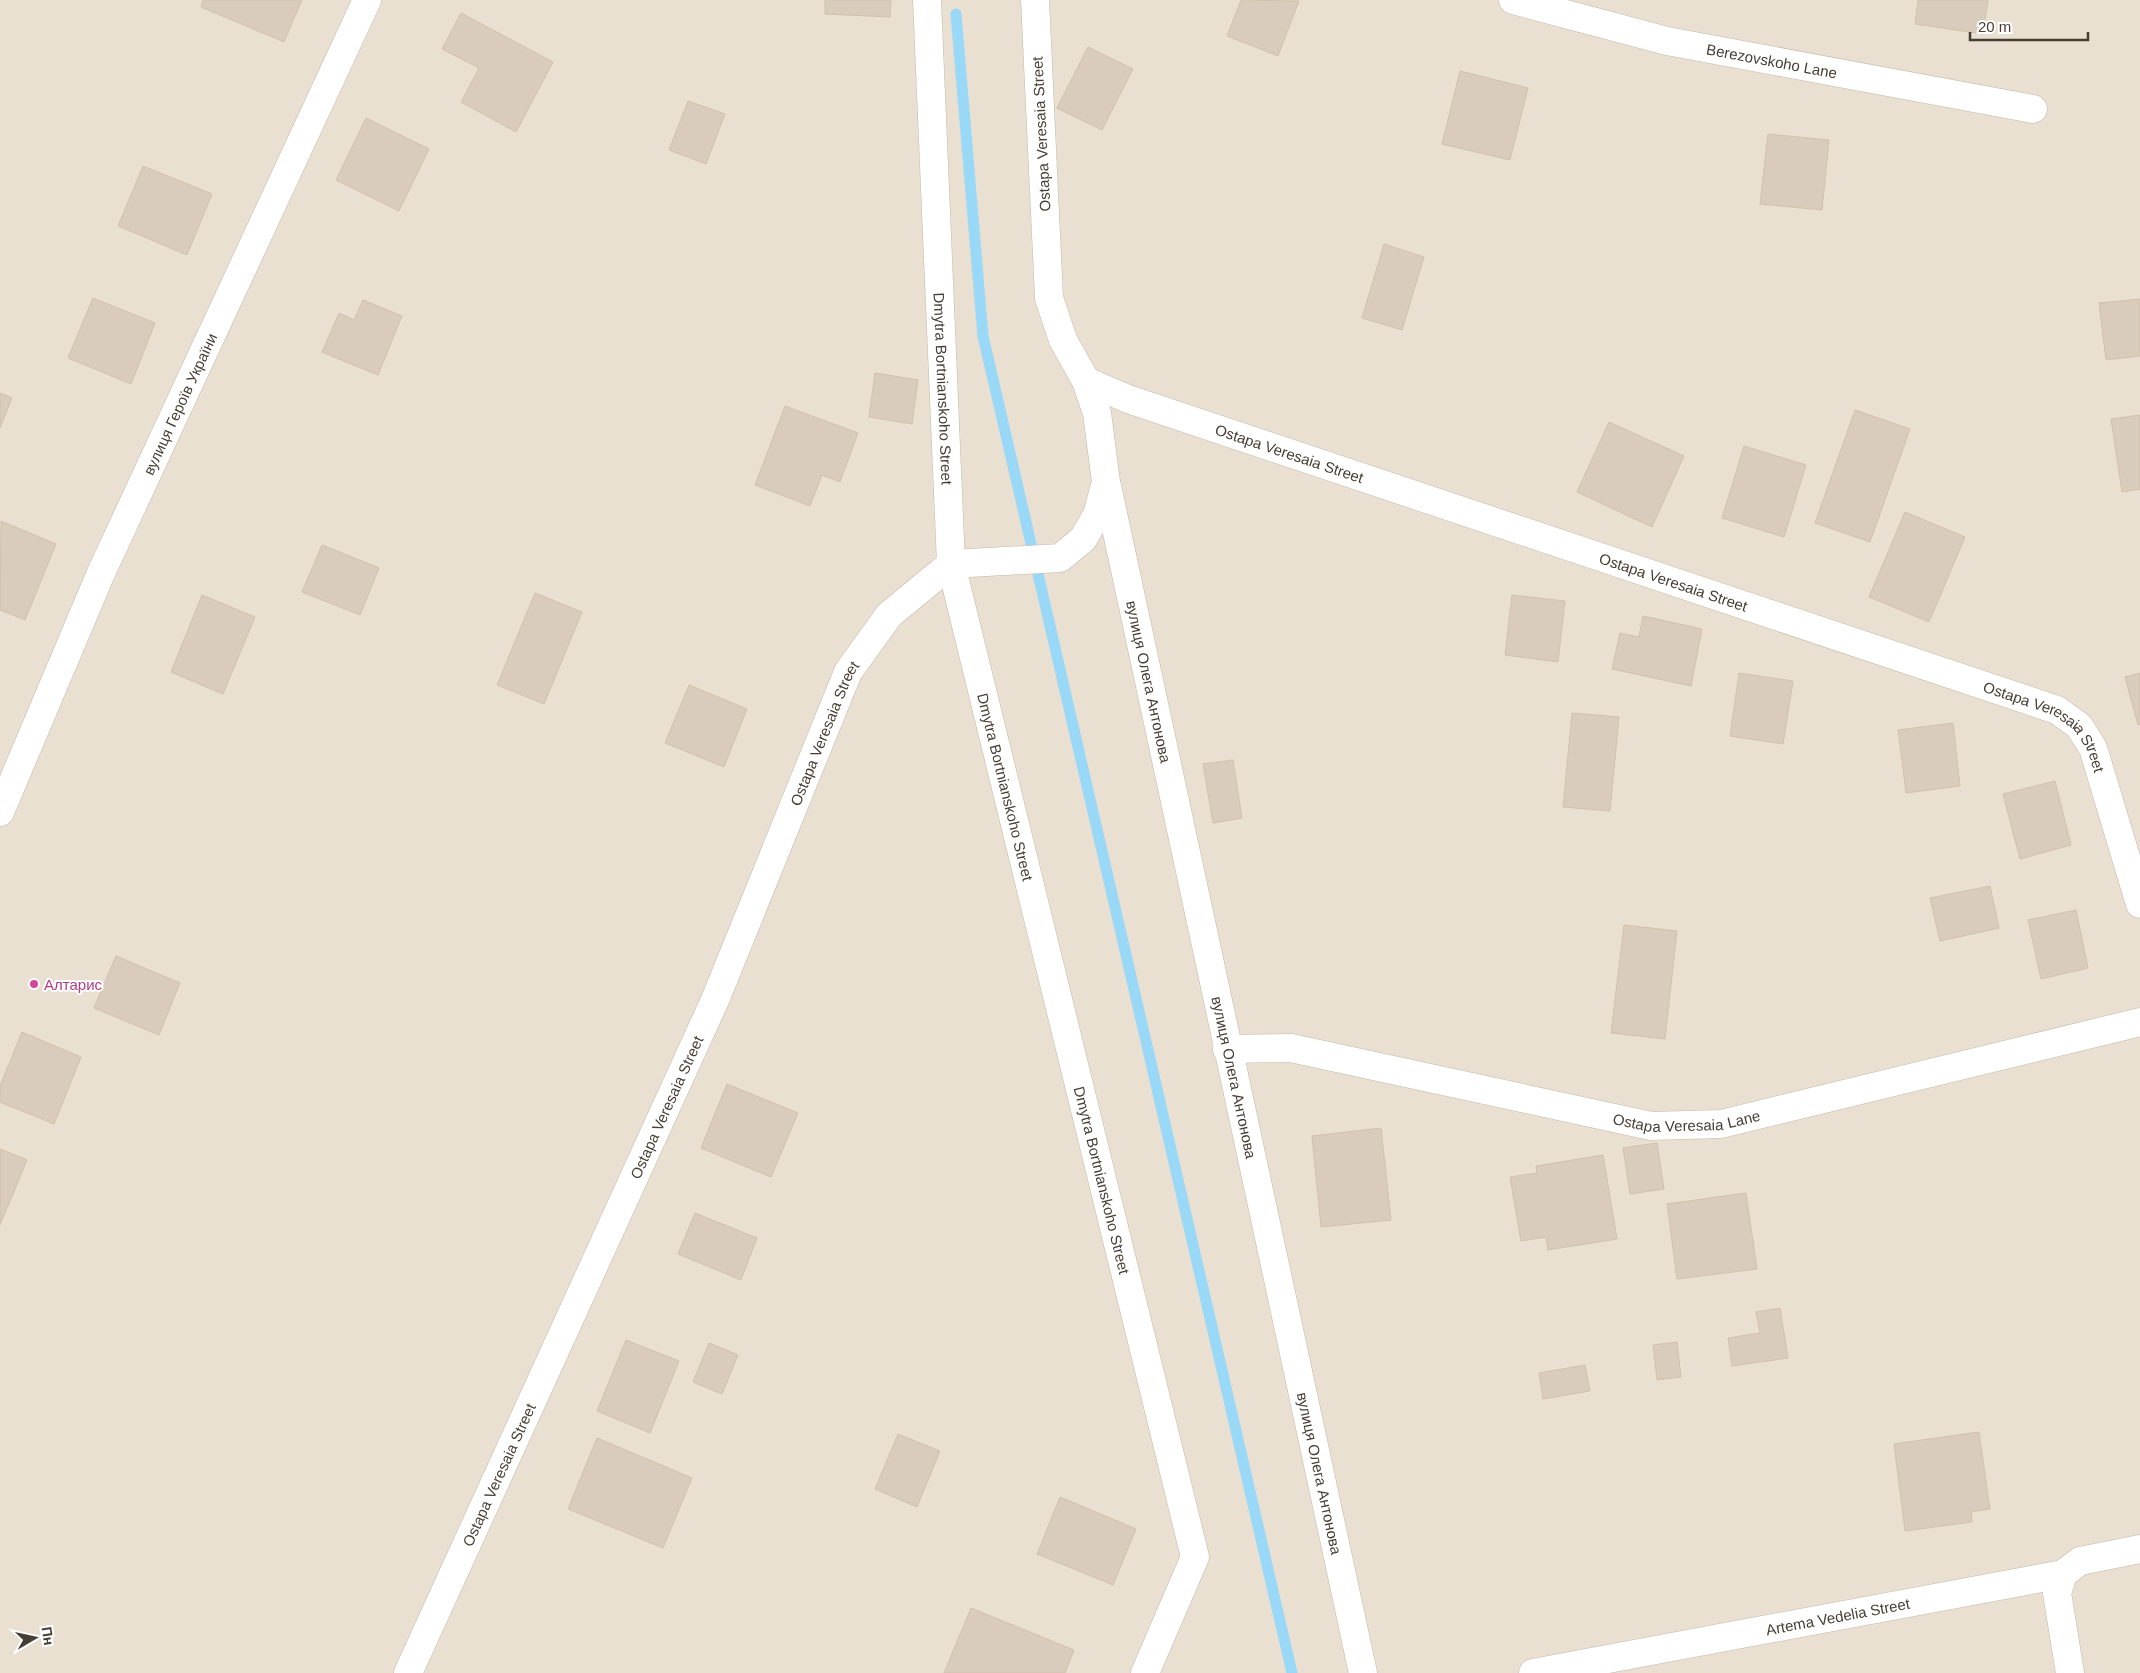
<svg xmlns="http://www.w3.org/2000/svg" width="2140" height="1673" viewBox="0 0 2140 1673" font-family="Arial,sans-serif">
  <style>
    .residential { fill: #e9e0d2 }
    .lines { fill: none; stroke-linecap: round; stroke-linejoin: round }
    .stream { stroke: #9ad8f8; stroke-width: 11 }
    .building { fill: #daccbc; stroke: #d2c0ab }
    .street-casing { stroke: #c3b8a9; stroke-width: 29 }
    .street { stroke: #fff; stroke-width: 28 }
    .hotel-dot { fill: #d1479c; stroke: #fff; stroke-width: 2 }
    .labels { text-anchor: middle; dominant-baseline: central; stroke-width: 4; stroke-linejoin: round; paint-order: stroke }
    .street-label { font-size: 15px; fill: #473e33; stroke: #fff }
    .hotel-label { font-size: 15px; fill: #b23c85; stroke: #fff; text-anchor: start }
  </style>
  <rect width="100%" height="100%" fill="#f4eee4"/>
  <!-- residential -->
  <path class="residential" d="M0,0H2140V1673H0Z"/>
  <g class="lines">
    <!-- stream -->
    <path class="stream" d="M956,14L983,336L1292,1673"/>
  </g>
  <!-- building -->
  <path class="building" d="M203,0H302L284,42L201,7Z
    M825,0H891L890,17L825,14Z
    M1241,0L1299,1L1278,56L1227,36Z
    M1918,0H1988L1983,34L1915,24Z
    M461,13L553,62L516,132L461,102L479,68L442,49Z
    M1088,47L1133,69L1102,130L1057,108Z
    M1460,71L1528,88L1510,160L1442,144Z
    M688,101L725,114L706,164L669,150Z
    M366,118L429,149L399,211L336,180Z
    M1768,134L1829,140L1822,210L1760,204Z
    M143,166L212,194L187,255L118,226Z
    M1384,244L1424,257L1402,330L1362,318Z
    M93,298L155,323L131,384L68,358Z
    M2140,299V356L2106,360L2099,303Z
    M363,300L402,316L378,375L322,352L339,313L354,320Z
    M875,373L918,380L912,424L869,417Z
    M0,393L12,398L0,428Z
    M785,406L858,433L840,482L822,475L810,506L755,485Z
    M1855,410L1910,429L1870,542L1815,523Z
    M2140,415V489L2122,492L2111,419Z
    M1609,422L1684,456L1652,527L1577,492Z
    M1744,446L1806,465L1784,537L1722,518Z
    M1905,512L1965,537L1929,622L1869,597Z
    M1,521L56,544L25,620L0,610Z
    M322,545L379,568L360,615L302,592Z
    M535,593L582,612L544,704L497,685Z
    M202,595L255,617L223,694L171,672Z
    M1512,595L1565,601L1558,662L1505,655Z
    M1643,616L1702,629L1691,686L1612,669L1620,633L1639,637Z
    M1739,673L1793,681L1783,744L1730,736Z
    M2140,673V724L2138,725L2125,677Z
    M689,685L747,709L724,767L665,743Z
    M1572,713L1619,717L1610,811L1563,807Z
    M1953,723L1960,786L1906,793L1898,730Z
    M1233,760L1242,818L1213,823L1203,764Z
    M2055,781L2071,845L2020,859L2003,794Z
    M1990,886L1999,928L1940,941L1930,898Z
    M2076,910L2088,968L2041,979L2028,920Z
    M1624,925L1677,931L1665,1039L1611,1033Z
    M116,956L180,983L159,1035L94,1008Z
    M22,1032L81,1057L54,1124L0,1102V1086Z
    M727,1084L798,1113L771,1177L701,1148Z
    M1381,1128L1391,1220L1321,1227L1312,1136Z
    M1657,1143L1664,1189L1630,1194L1623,1148Z
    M0,1149L27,1160L0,1225Z
    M1603,1155L1617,1239L1548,1250L1546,1237L1521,1241L1510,1177L1537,1173L1536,1166Z
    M1746,1193L1757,1269L1677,1279L1667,1204Z
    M695,1213L757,1238L741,1280L678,1254Z
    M1780,1308L1788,1358L1732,1366L1728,1338L1760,1333L1756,1312Z
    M626,1340L679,1361L650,1433L597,1411Z
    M1677,1342L1681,1377L1657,1380L1653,1345Z
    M709,1343L738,1355L722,1394L693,1382Z
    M1585,1365L1590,1391L1543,1399L1539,1373Z
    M1979,1432L1990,1509L1971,1512L1972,1522L1905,1531L1894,1444Z
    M898,1434L940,1451L917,1507L875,1489Z
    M597,1438L692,1478L663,1548L568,1509Z
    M1060,1497L1136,1529L1113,1585L1037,1554Z
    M971,1608L1074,1650L1065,1673H944Z"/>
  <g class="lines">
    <!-- street casing -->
    <g class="street-casing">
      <g id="street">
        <path id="s1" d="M927,0L951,564L1195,1557L1145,1673"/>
        <path id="s2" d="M1513,0L1667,41L2033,109"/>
        <path id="s3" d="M1086,381L1128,399L2057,710L2079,726L2093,748L2140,904"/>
        <path id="s4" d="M1107,486L1363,1673"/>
        <path id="s5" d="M0,812L101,573L367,0"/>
        <path id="s6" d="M1227,1049L1291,1048L1651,1126L1721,1124L2140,1022"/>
        <path d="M2063,1574L2057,1593L2070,1673"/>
        <path id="s7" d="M408,1673L715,1000L848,672L889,615L951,564L1060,558L1083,539L1097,515L1106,482L1097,413L1086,381L1063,340L1049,298L1035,0"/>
        <path id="s8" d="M1533,1673L2063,1574L2080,1561L2140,1549"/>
      </g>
    </g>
    <!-- street -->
    <use href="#street" class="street"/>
  </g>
  <!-- markers -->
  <circle class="hotel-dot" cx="34" cy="984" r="5"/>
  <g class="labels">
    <!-- street labels -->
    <g class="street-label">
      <text stroke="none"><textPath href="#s2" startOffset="266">Berezovskoho Lane</textPath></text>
      <text transform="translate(1041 134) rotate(-93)">Ostapa Veresaia Street</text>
      <text stroke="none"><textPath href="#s1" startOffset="389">Dmytra Bortnianskoho Street</textPath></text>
      <text stroke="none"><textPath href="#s5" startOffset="446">вулиця Героїв України</textPath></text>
      <text stroke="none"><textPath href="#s3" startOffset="216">Ostapa Veresaia Street</textPath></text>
      <text stroke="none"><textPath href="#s3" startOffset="621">Ostapa Veresaia Street</textPath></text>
      <text stroke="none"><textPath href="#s4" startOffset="200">вулиця Олега Антонова</textPath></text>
      <text stroke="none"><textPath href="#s3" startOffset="1026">Ostapa Veresaia Street</textPath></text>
      <text stroke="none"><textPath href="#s7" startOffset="1028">Ostapa Veresaia Street</textPath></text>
      <text stroke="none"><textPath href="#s1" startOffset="794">Dmytra Bortnianskoho Street</textPath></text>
      <text stroke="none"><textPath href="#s4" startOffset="605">вулиця Олега Антонова</textPath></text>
      <text stroke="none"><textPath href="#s7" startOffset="622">Ostapa Veresaia Street</textPath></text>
      <text stroke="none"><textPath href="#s6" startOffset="468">Ostapa Veresaia Lane</textPath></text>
      <text stroke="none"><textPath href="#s1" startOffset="1199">Dmytra Bortnianskoho Street</textPath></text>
      <text stroke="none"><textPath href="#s4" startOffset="1010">вулиця Олега Антонова</textPath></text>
      <text stroke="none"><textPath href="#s7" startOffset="218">Ostapa Veresaia Street</textPath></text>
      <text stroke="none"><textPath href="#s8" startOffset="310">Artema Vedelia Street</textPath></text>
    </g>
    <!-- hotel labels -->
    <g class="hotel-label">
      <text x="44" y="984">Алтарис</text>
    </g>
  </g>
  <!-- north arrow -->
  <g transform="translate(35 1638) rotate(81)" stroke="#ffffff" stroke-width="4" paint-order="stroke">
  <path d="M0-4L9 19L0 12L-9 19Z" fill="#473e33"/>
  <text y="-8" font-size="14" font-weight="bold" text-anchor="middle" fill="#473e33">Пн</text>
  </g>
  <!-- scale -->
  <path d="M1970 32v8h118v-8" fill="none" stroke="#473e33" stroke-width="2.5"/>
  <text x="1978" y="32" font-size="15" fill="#473e33" stroke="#ffffff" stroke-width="4" paint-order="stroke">20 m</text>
</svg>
